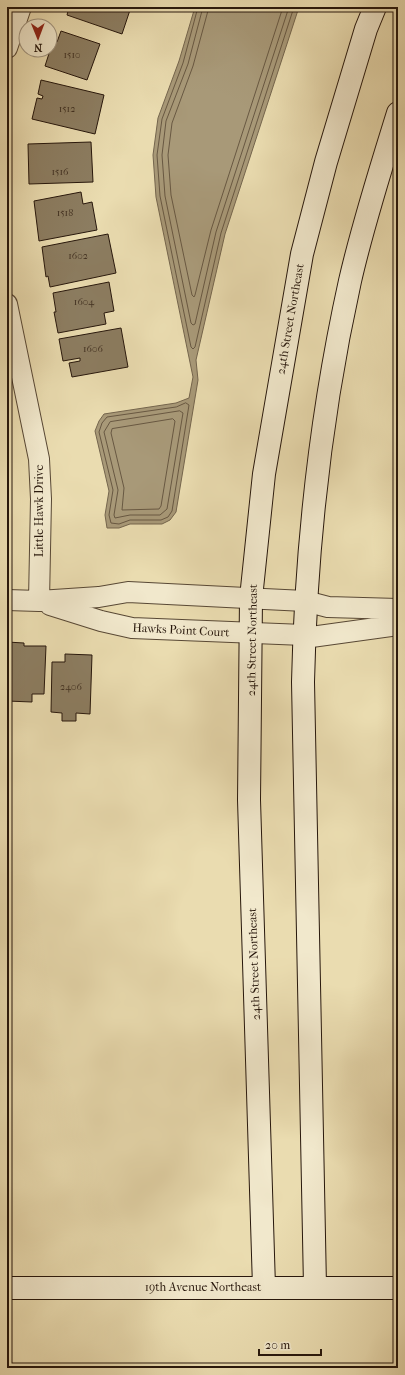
<svg xmlns="http://www.w3.org/2000/svg" width="405" height="1375" viewBox="0 0 405 1375" font-family="'IM FELL French Canon',serif">
  <style>
    .water { fill: #a89978; stroke: #74654d }
    .lines { fill: none; stroke-linecap: round; stroke-linejoin: round }
    .shore { stroke: #685842; stroke-width: 1 }
    .building { fill: #8c7d61; stroke: #27170c }
    .street-casing { stroke: #584835; stroke-width: 22 }
    .secondary-casing { stroke: #27170c; stroke-width: 24 }
    .street { stroke: #f1e8cc; stroke-width: 20 }
    .secondary { stroke: #f1e8cc; stroke-width: 22 }
    .labels { text-anchor: middle; dominant-baseline: central; stroke-width: 3; stroke-linejoin: round; paint-order: stroke }
    .number-label { font-size: 10px; fill: #403021 }
    .street-label { font-size: 12px; fill: #27170c; stroke: #f1e8cc }
  </style>
  <rect width="100%" height="100%" fill="#eadcb0"/>
  <filter id="stains"><feTurbulence type="fractalNoise" baseFrequency=".005" numOctaves="4"/><feColorMatrix values="0 0 0 0 .2 0 0 0 0 .09 0 0 0 0 .02 0 0 0 .5 -.17"/></filter>
  <radialGradient id="worn" r=".72"><stop offset=".6" stop-color="#630" stop-opacity="0"/><stop offset="1" stop-color="#630" stop-opacity=".3"/></radialGradient>
  <!-- water -->
  <path class="water" d="M195,7H299L225,234L196,360L198,380L176,512L170,520L162,524H130L119,528H107L105,515L109,491L95,431L99,421L104,414L176,403L189,398L193,377L156,197L153,155L158,118L179,61Z"/>
  <g class="lines">
    <!-- shore -->
    <path class="shore" d="M198,7L183,63L162,119L157,155L160,196L191,347L193,349L195,347L221,233L294,7
      M203,7L188,64L166,121L162,155L165,196L191,323L193,325L195,324L216,232L289,7
      M209,7L193,66L172,123L168,155L171,195L192,295L194,297L195,295L211,230L283,7
      M186,403L189,405L172,511L168,517L161,520H130L119,524L111,523L109,515L113,490L99,432L102,423L107,417L176,407Z
      M180,411L183,413L167,509L160,515H130L115,518L114,515L118,490L104,432L110,422Z
      M173,419L175,421L161,506L159,509L122,510L124,488L111,433L112,429Z"/>
  </g>
  <!-- building -->
  <path class="building" d="M69,7H131L122,34L67,15Z
    M61,31L100,44L87,80L45,66L53,41L57,42Z
    M41,80L104,95L95,134L32,119L37,98L42,99L43,96L38,94Z
    M91,142L93,182L29,184L28,144Z
    M81,192L83,204L92,202L97,230L39,241L34,201Z
    M108,234L116,273L50,287L48,276L46,277L42,247Z
    M109,282L114,311L104,313L106,324L58,333L54,312H56L53,293Z
    M121,328L128,367L72,377L69,363L80,361V358L63,361L59,339Z
    M7,642L24,643V646H46L44,694H32V702L7,701Z
    M65,654L92,655L90,714L76,713V721H62V713L51,712L52,662H65Z"/>
  <g class="lines">
    <!-- street casing -->
    <g class="street-casing">
      <path id="street" d="M7,48L21,7
        M7,304L39,459L41,499L39,601
        M7,600L39,601L99,597L128,592L305,601L328,607L398,609
        M50,605L101,621L132,628L304,635
        M304,638L398,625"/>
    </g>
    <!-- secondary casing -->
    <g class="secondary-casing">
      <path id="secondary" d="M264,1287L249,800L251,598L264,474L302,254L326,162L366,29L375,7
        M315,1287L303,682C306,547 321,412 350,281C363,224 381,168 398,113
        M7,1288H398"/>
    </g>
    <!-- street -->
    <use href="#street" class="street"/>
    <!-- secondary -->
    <use href="#secondary" class="secondary"/>
  </g>
  <g class="labels">
    <!-- number labels -->
    <g class="number-label">
      <text x="72" y="55">1510</text>
      <text x="67" y="109">1512</text>
      <text x="60" y="172">1516</text>
      <text x="65" y="213">1518</text>
      <text x="78" y="256">1602</text>
      <text x="84" y="302">1604</text>
      <text x="93" y="349">1606</text>
      <text x="71" y="687">2406</text>
    </g>
    <!-- street labels -->
    <g class="street-label">
      <text transform="translate(290 319) rotate(-80)">24th Street Northeast</text>
      <text transform="translate(39 511) rotate(-90)">Little Hawk Drive</text>
      <text transform="translate(181 630) rotate(3)">Hawks Point Court</text>
      <text transform="translate(252 640) rotate(-89)">24th Street Northeast</text>
      <text transform="translate(254 964) rotate(-92)">24th Street Northeast</text>
      <text x="203" y="1287">19th Avenue Northeast</text>
    </g>
  </g>
  <!-- margin -->
  <rect width="405" height="1375" fill="none" stroke="#eadcb0" stroke-width="24"/>
  <rect x="8" y="8" width="389" height="1359" fill="none" stroke="#27170c" stroke-width="2"/>
  <rect x="12" y="12" width="381" height="1351" fill="none" stroke="#27170c"/>
  <!-- north arrow -->
  <g transform="translate(38 38) rotate(179)"><circle r="19" fill="#f1e8cc" stroke="#a0947f"/>
  <path d="M0-3L7 15L0 10L-7 15Z" fill="#8f2418"/>
  <text y="-6" font-size="11" font-weight="bold" text-anchor="middle" fill="#27170c">N</text>
  </g>
  <!-- scale -->
  <path d="M259 1349v6h62v-6" fill="none" stroke="#27170c" stroke-width="2"/>
  <text x="265" y="1349" font-size="12" fill="#27170c" stroke="#f1e8cc" stroke-width="3" paint-order="stroke">20 m</text>
  <rect width="100%" height="100%" filter="url(#stains)"/>
  <rect width="100%" height="100%" fill="url(#worn)"/>
</svg>
